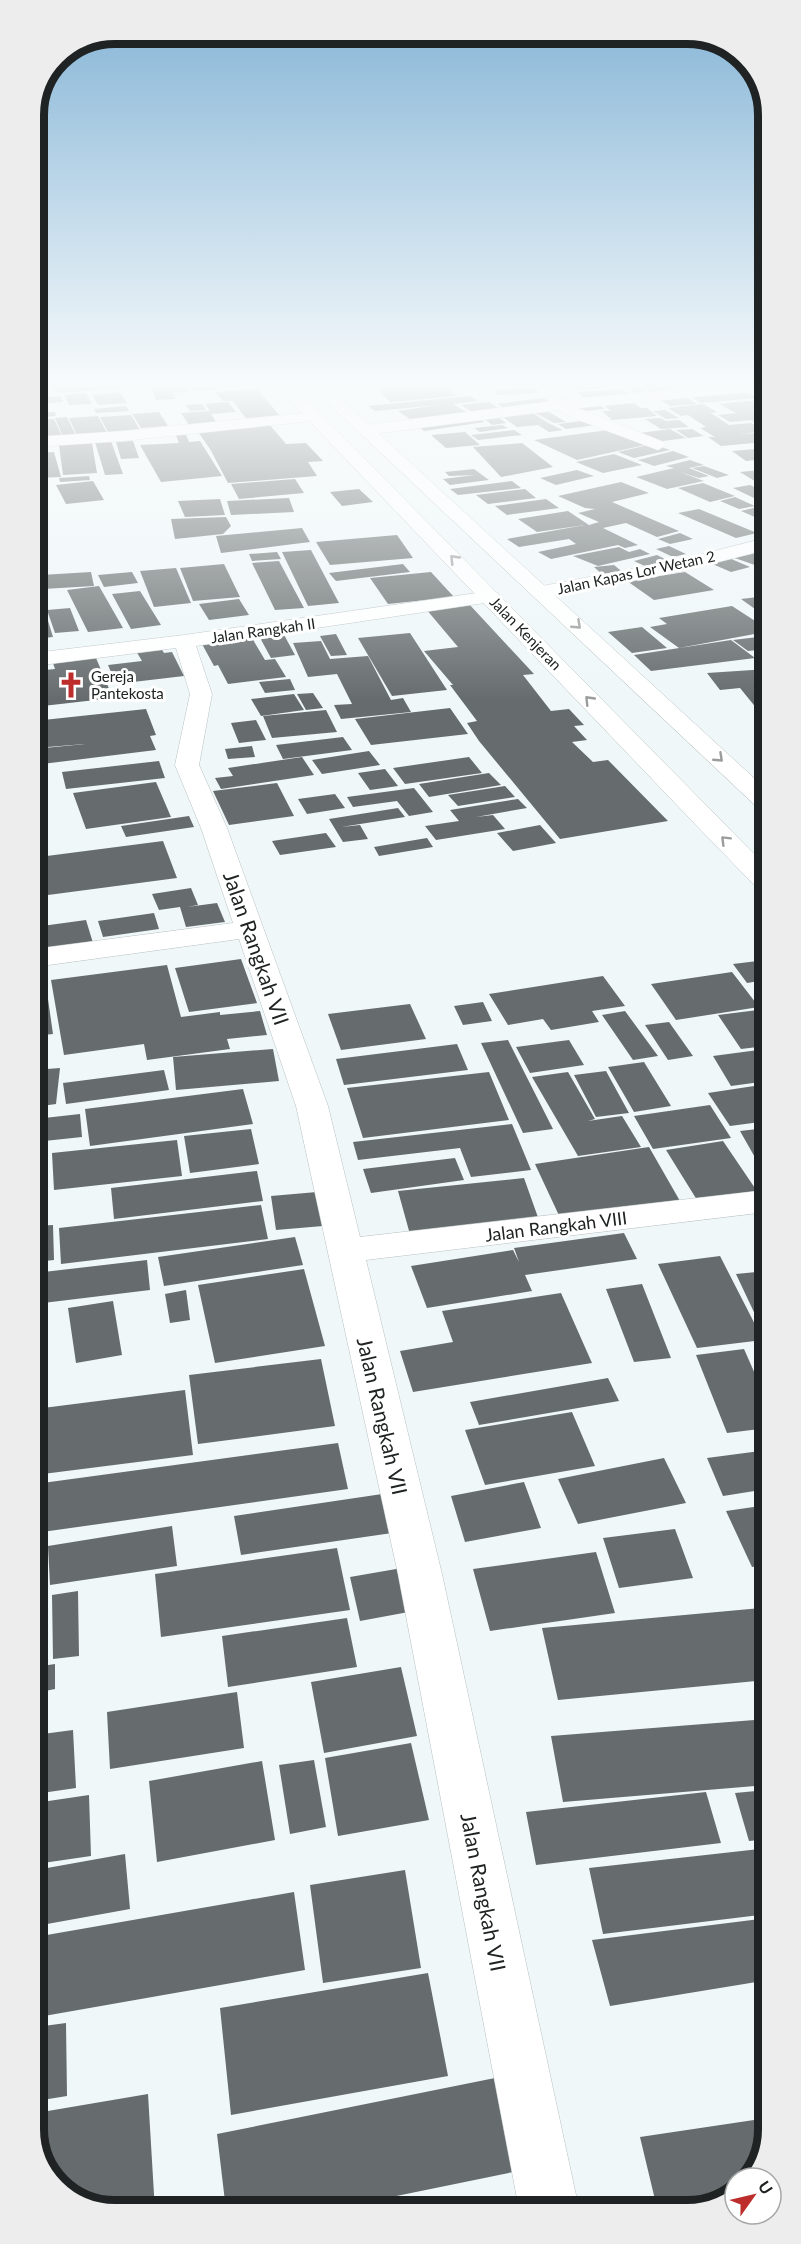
<svg xmlns="http://www.w3.org/2000/svg" width="801" height="2244" viewBox="0 0 801 2244" font-family="Lato,sans-serif">
  <style>
    .building { fill: #666c6d }
    .lines { fill: none; stroke-linecap: round; stroke-linejoin: round }
    .street-casing { stroke: #b9c1c2; stroke-width: 1 }
    .highway-casing { stroke: #b9c1c2; stroke-width: 1 }
    .street { fill: #fff; fill-rule: evenodd }
    .highway { fill: #fff; fill-rule: evenodd }
    .oneway { stroke: #9b9c9c }
    .labels { text-anchor: middle; dominant-baseline: central; stroke-width: 6; stroke-linejoin: round; paint-order: stroke }
    .far-street-label { font-size: 15px; fill: #202323; stroke: #fff }
    .far-poi-label { font-size: 15px; fill: #202323; stroke: #fff; text-anchor: start }
    .street-label { font-size: 18px; fill: #202323; stroke: #fff }
    .near-street-label { font-size: 21px; fill: #202323; stroke: #fff }
    .rim { fill: none; stroke: #202323; stroke-width: 8 }
  </style>
  <rect width="100%" height="100%" fill="#eff7f8"/>
  <!-- building -->
  <path class="building" d="M50,386H125V388L57,393Z
    M151,386H186L189,392L173,393L176,399L156,400Z
    M190,386H215L217,390L193,391Z
    M454,386L448,388L457,396L390,402L376,387Z
    M570,386H612V388L575,390Z
    M624,386H637L649,394L637,395Z
    M642,386H670L678,391L653,394Z
    M535,388L539,393L498,395L494,390Z
    M741,388L757,398L701,403L686,394Z
    M257,389L281,417L247,420L233,401H223L215,392Z
    M622,389L631,396L586,399L577,392Z
    M120,392L127,403L98,405L92,395Z
    M86,393L92,404L69,405L64,395Z
    M681,394L697,404L670,406L655,397Z
    M61,396L63,402L38,404L35,398Z
    M470,396L478,401L453,404L471,415L414,422L398,411L438,405L375,411L368,406Z
    M543,398L554,404L507,410L497,404Z
    M766,399V419L753,420H766V430L751,420L730,422L718,415L736,413L719,404Z
    M629,400L641,408H647L657,416L612,420L602,411H611L600,402Z
    M228,402L236,412L211,414L217,423L203,424L197,415L203,424L189,425L181,413L210,411L205,404Z
    M489,402L503,411L475,414L461,405Z
    M596,403L605,409L575,412L566,405Z
    M202,404L206,410L190,411L186,405Z
    M703,404L717,412L711,413L729,425L751,423L766,431L739,434L756,433L766,439V446L760,447L753,443L721,446L708,437H715L700,428L706,427L688,415L681,416L668,408Z
    M126,406L129,411L96,413L94,409Z
    M542,408L566,422L554,423L530,410Z
    M528,410L550,424L563,430L549,432L538,425L517,427L497,413Z
    M665,410L679,418L666,419L653,411Z
    M55,412L56,416L34,418V413Z
    M159,412L168,426L141,428L132,414Z
    M131,415L141,432L109,434L100,417Z
    M98,416L107,433L77,436L69,418Z
    M497,416L506,423L492,425L482,417Z
    M67,417L77,438L64,439L55,418Z
    M476,417L485,422L424,431L416,425Z
    M660,418L666,421L679,420L689,427L661,429L645,419Z
    M54,419L63,438L41,439L34,420Z
    M589,420L597,425L566,429L558,424Z
    M268,423L286,444L306,443L323,461L308,462L317,476L228,483L210,449L196,429Z
    M502,425L508,428L480,432L474,428Z
    M670,429L686,438L655,442L640,433Z
    M692,429L704,436L688,438L676,430Z
    M514,430L522,435L478,440L471,435Z
    M608,430L645,445L577,460L534,440Z
    M185,432L189,442L200,441L222,476L161,482L140,445L179,443L175,433Z
    M465,432L480,445L446,448L431,435Z
    M111,441L123,474L105,475L95,442Z
    M133,441L139,458L121,459L116,442Z
    M92,443L97,473L63,475L59,445Z
    M522,443L553,467L501,477L473,447Z
    M652,444L670,450L634,458L618,452Z
    M766,448V459L746,461L732,451Z
    M673,451L689,457L654,466L638,460Z
    M54,452L61,477L34,478V453Z
    M614,454L642,465L603,473L576,462Z
    M690,460L704,465L689,468L709,476L699,478L680,472L704,481L667,489L636,477L674,468L666,466Z
    M704,466L729,475L717,478L692,468Z
    M474,469L489,480L450,485L443,479L475,475L449,476L445,472Z
    M577,470L594,476L556,485L540,478Z
    M761,470L766,474V488L740,472Z
    M89,476L90,480L60,482L59,478Z
    M295,479L304,493L239,499L231,484Z
    M93,481L104,500L66,504L56,485Z
    M512,481L521,488L458,495L450,489Z
    M621,482L649,493L612,502L679,531L657,537L626,523L603,528L638,545L625,548L618,545L551,559L538,552L576,544L569,539L519,547L507,539L585,525L537,532L518,519L568,511L589,525L599,522L578,513L595,509L585,508L558,496Z
    M703,483L735,496L710,502L678,488Z
    M750,485L766,492V496L754,498L733,488Z
    M359,489L373,502L342,506L330,492Z
    M525,489L536,498L488,504L476,495Z
    M735,497L755,506L739,509L720,501Z
    M289,498L294,512L231,515L227,501Z
    M220,499L225,515L185,517L178,501Z
    M546,499L559,508L507,515L495,506Z
    M761,506L766,508V522L741,511Z
    M699,509L757,533L736,538L678,513Z
    M226,517L231,526L223,534L175,539L171,519Z
    M302,528L310,542L221,553L216,536Z
    M680,533L693,539L670,544L658,539Z
    M397,535L413,558L330,565L316,542Z
    M669,546L686,554L673,557L656,549Z
    M619,547L629,552L640,549L650,554L598,566L573,556Z
    M766,548V569L732,557Z
    M311,550L339,603L308,606L282,552Z
    M277,552L281,559L252,561L249,554Z
    M657,555L671,562L649,568L634,561Z
    M729,558L750,567L731,572L710,563Z
    M279,561L304,608L275,610L252,563Z
    M224,564L240,597L193,601L180,568Z
    M403,564L410,572L336,581L329,573Z
    M614,565L625,574L605,577L594,567Z
    M176,568L191,603L154,607L140,571Z
    M91,572L94,586L43,589L41,575Z
    M132,572L138,583L104,587L98,575Z
    M431,572L454,597L388,604L370,578Z
    M685,572L714,590L654,600L627,581Z
    M34,585H37L53,637L34,639Z
    M99,586L123,628L88,632L67,590Z
    M140,591L161,625L131,629L112,594Z
    M766,596V617L741,599Z
    M239,599L249,615L209,620L199,604Z
    M469,604L534,674L523,675L551,711L569,709L584,725L574,726L587,740L572,742L593,762L608,760L668,821L560,839L479,741L467,723L477,721L450,685H453L424,651L458,647L426,609Z
    M732,606L766,628V632L679,648L650,627L667,624L659,618Z
    M70,608L79,631L55,633L47,610Z
    M642,627L667,648L632,653L608,632Z
    M283,633L295,655L271,658L259,636Z
    M410,633L447,690L392,696L358,638Z
    M336,634L347,655L331,656L320,636Z
    M766,636V649L748,651L733,640Z
    M252,638L265,660L275,659L286,677L228,684L218,665L214,666L202,644Z
    M731,640L755,658L651,671L634,655Z
    M321,641L330,659L368,656L391,700L403,698L411,712L341,719L334,705L352,704L337,674L308,677L293,643Z
    M161,648L164,653L172,652L184,676L116,684L108,665L142,661L136,651Z
    M96,658L113,698L34,707V671L55,669L53,663Z
    M766,669V720L740,688L720,690L707,673Z
    M290,679L295,690L265,693L259,682Z
    M313,693L323,708L306,710L297,694Z
    M294,694L304,710L261,716L251,699Z
    M450,708L468,734L371,745L355,719Z
    M146,709L156,735L150,736L156,750L34,765V749L85,744L35,748L34,721Z
    M326,710L337,732L272,738L263,716Z
    M256,720L266,740L239,743L231,723Z
    M343,737L352,750L283,759L276,745Z
    M252,746L255,757L228,759L225,749Z
    M369,751L380,765L322,774L312,760Z
    M302,757L314,775L221,789L215,778L233,776L228,768Z
    M469,757L482,773L405,784L393,768Z
    M159,761L165,778L66,789L62,772Z
    M385,769L398,786L370,790L358,773Z
    M489,773L501,785L429,797L419,784Z
    M156,782L171,817L86,829L73,793Z
    M277,783L294,816L229,825L213,791Z
    M505,786L515,797L458,806L448,795Z
    M414,788L433,812L409,816L397,801L353,807L347,797Z
    M335,794L345,808L307,814L298,799Z
    M518,799L527,808L476,817L493,815L505,829L436,840L425,826L459,821L450,810Z
    M398,808L405,817L341,827L360,825L368,839L343,842L329,819Z
    M189,816L194,827L126,837L121,826Z
    M540,825L556,843L513,851L497,833Z
    M326,833L336,847L280,855L272,841Z
    M427,838L433,847L379,856L374,847Z
    M163,841L177,878L48,895L39,857Z
    M191,888L198,905L187,907L217,903L225,922L186,927L180,907L159,910L152,894Z
    M154,913L159,929L103,937L98,921Z
    M86,920L93,943L48,949L42,926Z
    M241,959L257,1003L189,1012L175,968Z
    M766,960V980L747,983L733,964Z
    M167,965L181,1017L220,1012V1015L260,1011L267,1035L227,1039L230,1049L147,1060L144,1044L64,1055L51,980Z
    M732,972L759,1007L676,1020L651,984Z
    M603,976L625,1006L592,1011L599,1022L551,1030L543,1019L508,1025L489,994Z
    M45,978L53,1034L34,1036V979Z
    M483,1002L492,1021L463,1025L454,1006Z
    M410,1004L426,1039L341,1050L328,1014Z
    M766,1009V1046L741,1049L718,1015Z
    M625,1011L658,1056L633,1060L602,1015Z
    M669,1022L693,1056L668,1060L645,1025Z
    M508,1040L553,1129L523,1133L481,1043Z
    M569,1040L584,1065L530,1073L516,1047Z
    M457,1044L468,1070L344,1085L336,1059Z
    M273,1049L279,1081L176,1090L173,1057Z
    M766,1049L767,1081L731,1086L713,1056Z
    M644,1062L671,1106L634,1112L608,1067Z
    M60,1068L56,1104L34,1107V1070Z
    M164,1070L169,1090L66,1104L63,1083Z
    M606,1071L629,1113L596,1117L574,1075Z
    M489,1072L509,1120L363,1138L347,1088Z
    M568,1072L595,1119L588,1121L622,1116L641,1147L578,1156L532,1077Z
    M767,1084V1121L730,1126L708,1093Z
    M243,1089L253,1124L90,1146L85,1109Z
    M710,1105L731,1138L653,1149L634,1116Z
    M80,1114L82,1137L35,1142V1119Z
    M512,1124L531,1170L471,1177L460,1148L358,1160L353,1142Z
    M767,1128V1160L757,1161L740,1131Z
    M251,1129L259,1164L190,1173L184,1136Z
    M177,1140L182,1176L54,1190L52,1153Z
    M723,1141L761,1197L702,1208L666,1150Z
    M649,1147L684,1208L563,1224L535,1164Z
    M455,1158L464,1180L371,1193L363,1169Z
    M257,1171L263,1201L114,1219L111,1188Z
    M524,1178L540,1223L411,1238L398,1191Z
    M317,1192L323,1226L276,1230L271,1196Z
    M261,1205L268,1239L61,1264L59,1228Z
    M53,1225L54,1260L35,1262V1226Z
    M624,1233L637,1259L525,1275L532,1291L427,1308L411,1266L513,1250L519,1262L514,1248Z
    M295,1237L303,1265L164,1286L158,1257Z
    M720,1256L763,1340L697,1348L658,1264Z
    M147,1260L150,1290L35,1304V1273Z
    M304,1269L325,1346L215,1363L198,1285Z
    M767,1271V1340L736,1274Z
    M642,1284L671,1358L634,1362L606,1289Z
    M186,1290L190,1320L170,1323L165,1294Z
    M561,1293L592,1363L413,1392L400,1351L453,1342L442,1311Z
    M113,1301L122,1355L76,1363L68,1308Z
    M744,1349L767,1401V1428L727,1433L696,1355Z
    M321,1359L335,1426L198,1444L189,1375Z
    M608,1378L619,1401L479,1425L470,1402Z
    M185,1390L193,1455L35,1475V1409Z
    M572,1412L595,1466L485,1485L465,1430Z
    M338,1443L348,1489L35,1533V1484Z
    M767,1450V1489L723,1496L707,1458Z
    M664,1458L686,1503L578,1524L558,1479Z
    M524,1482L541,1528L465,1542L451,1496Z
    M389,1493L399,1532L241,1555L234,1516Z
    M767,1505V1565L752,1567L726,1511Z
    M172,1526L177,1566L50,1585L48,1546Z
    M675,1529L693,1578L619,1588L603,1538Z
    M337,1548L350,1610L161,1637L155,1574Z
    M596,1552L615,1613L490,1631L473,1569Z
    M402,1568L414,1611L360,1621L350,1577Z
    M78,1591L79,1656L53,1659L52,1595Z
    M761,1608L767,1628V1680L558,1700L542,1628Z
    M347,1618L357,1667L228,1687L222,1636Z
    M55,1664V1689L35,1693V1667Z
    M401,1667L417,1736L324,1753L311,1682Z
    M237,1692L244,1748L110,1769L107,1712Z
    M767,1719L768,1785L563,1802L551,1736Z
    M73,1730L76,1788L35,1794V1735Z
    M411,1743L429,1820L338,1836L325,1758Z
    M314,1760L326,1827L290,1834L279,1765Z
    M262,1761L275,1840L157,1862L149,1781Z
    M768,1790V1839L749,1841L735,1793Z
    M706,1792L721,1843L536,1865L526,1812Z
    M89,1795L91,1856L36,1864L35,1803Z
    M768,1848V1914L603,1934L589,1868Z
    M125,1854L130,1909L36,1926V1870Z
    M405,1870L421,1968L323,1983L310,1885Z
    M294,1892L305,1970L44,2016L41,1936Z
    M768,1918V1980L610,2006L592,1940Z
    M428,1973L448,2076L231,2115L220,2008Z
    M66,2023L67,2096L36,2101V2027Z
    M495,2078L518,2171L328,2210H226L217,2134Z
    M148,2094L155,2211H109L61,2191L36,2151V2113Z
    M768,2118V2129L751,2178H735V2190L708,2208H657L640,2137Z"/>
  <g class="lines">
    <!-- street casing -->
    <g class="street-casing">
      <path id="street" d="M711,386H766L758,391L578,408L664,442L666,445L658,450L573,418L558,410L366,435L358,430L366,425L561,400Z
        M315,412L323,417L321,420L123,441L34,447V437L123,431Z
        M766,538V550L679,572L542,598L535,596L532,592L535,588L542,586L679,560Z
        M491,591L498,593L501,597L498,601L196,646L212,694L199,765L227,828L328,1106L360,1237L767,1190V1212L366,1260L442,1574L579,2209H519L398,1574L296,1106L239,939L34,967V949L233,923L201,828L175,765L190,694L176,648L34,666V653L184,635Z"/>
    </g>
    <!-- highway casing -->
    <g class="highway-casing">
      <path id="highway" d="M276,386H293L766,866V889L756,887L696,825Z
        M310,386H327L766,789V810L757,807Z"/>
    </g>
    <!-- street -->
    <use href="#street" class="street"/>
    <!-- highway -->
    <use href="#highway" class="highway"/>
  </g>
  <!-- one-way arrows -->
  <defs><path id="oneway-chevron" d="M-2-3.5L2.5 0L-2 3.5" fill="none" stroke-width="1.6" stroke-linecap="round" stroke-linejoin="round" transform="scale(1.5)"/></defs>
  <g class="oneway">
    <use href="#oneway-chevron" transform="translate(454 559) rotate(-134)"/>
    <use href="#oneway-chevron" transform="translate(577 625) rotate(43)"/>
    <use href="#oneway-chevron" transform="translate(589 700) rotate(-134)"/>
    <use href="#oneway-chevron" transform="translate(719 758) rotate(43)"/>
    <use href="#oneway-chevron" transform="translate(725 840) rotate(-135)"/>
  </g>
  <!-- sky -->
  <linearGradient id="sky" x2="0" y2="1"><stop stop-color="#84b4d6"/><stop offset="0.55" stop-color="#f8fbfc"/><stop offset="1" stop-color="#f8fbfc" stop-opacity="0"/></linearGradient>
  <rect width="801" height="700" fill="url(#sky)"/>
  <!-- icons -->
  <defs>
    <g id="church-bare" transform="scale(2.07)"><path d="M-1.2-6h2.4v3.5h3.3v2.4h-3.3V6h-2.4V-.1h-3.3v-2.4h3.3Z" fill="#bc2d2b" stroke="#fff" stroke-width="2.5" paint-order="stroke"/></g>
  </defs>
  <g fill-rule="evenodd">
    <use href="#church-bare" x="71" y="685"/>
  </g>
  <g class="labels">
    <!-- far-street labels -->
    <g class="far-street-label">
      <text transform="translate(636 572) rotate(-12)">Jalan Kapas Lor Wetan 2</text>
      <text transform="translate(263 630) rotate(-8)">Jalan Rangkah II</text>
      <text transform="translate(526 633) rotate(46)">Jalan Kenjeran</text>
    </g>
    <!-- far-poi labels -->
    <g class="far-poi-label">
      <text x="91" y="676">Gereja<tspan x="91" dy="17">Pantekosta</tspan></text>
    </g>
    <!-- street labels -->
    <g class="street-label">
      <text transform="translate(556 1226) rotate(-7)">Jalan Rangkah VIII</text>
    </g>
    <!-- near-street labels -->
    <g class="near-street-label">
      <text transform="translate(257 948) rotate(71)">Jalan Rangkah VII</text>
      <text transform="translate(383 1416) rotate(77)">Jalan Rangkah VII</text>
      <text transform="translate(484 1892) rotate(79)">Jalan Rangkah VII</text>
    </g>
  </g>
  <!-- crop -->
  <path d="M0 0H801V2244H0ZM115 44H687A71 71 0 0 1 758 115V2129A71 71 0 0 1 687 2200H115A71 71 0 0 1 44 2129V115A71 71 0 0 1 115 44Z" fill="#ededed" fill-rule="evenodd"/>
  <path class="rim" d="M115 44H687A71 71 0 0 1 758 115V2129A71 71 0 0 1 687 2200H115A71 71 0 0 1 44 2129V115A71 71 0 0 1 115 44Z"/>
  <!-- north arrow -->
  <g transform="translate(753 2196) rotate(56)"><circle r="28" fill="#ffffff" stroke="#a6a7a7" stroke-width="1.5"/>
  <path d="M0-4.5L10 22L0 15L-10 22Z" fill="#bc2d2b"/>
  <text y="-9" font-size="16" font-weight="bold" text-anchor="middle" fill="#202323">U</text>
  </g>
</svg>
